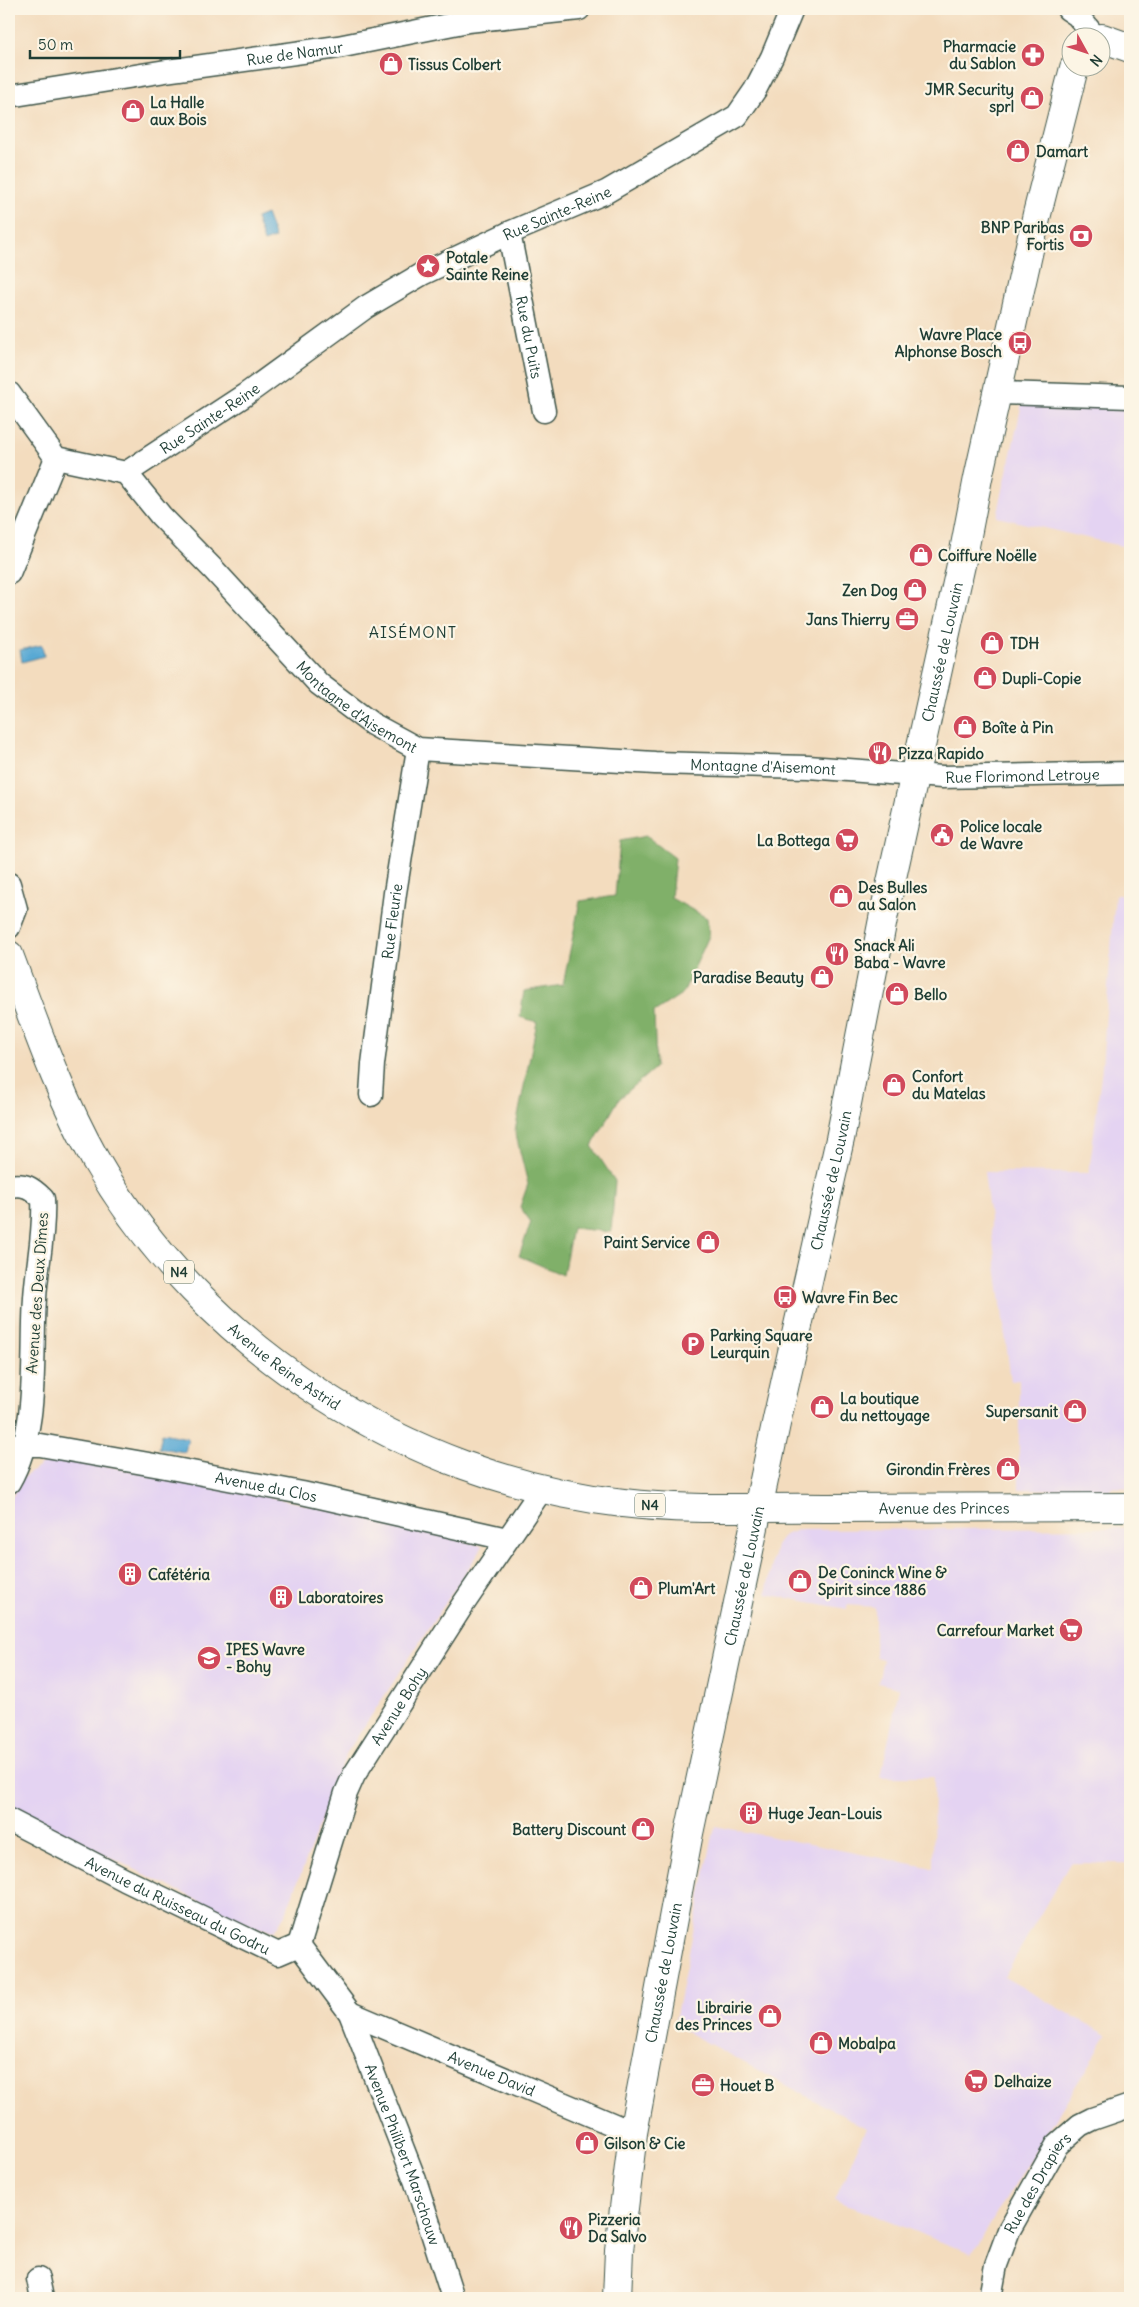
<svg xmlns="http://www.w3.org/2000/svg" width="1139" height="2307" viewBox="0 0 1139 2307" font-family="Delius,sans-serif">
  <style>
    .built { fill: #e4d3f2 }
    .forest { fill: #80b069; stroke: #50764e }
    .water { fill: #59a9d4; stroke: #3c7384 }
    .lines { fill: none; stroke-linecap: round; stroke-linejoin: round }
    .minor-casing { stroke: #3f5549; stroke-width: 25 }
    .major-casing { stroke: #3f5549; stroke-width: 30 }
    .minor { stroke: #fff; stroke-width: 22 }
    .major { stroke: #fff; stroke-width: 28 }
    .labels { text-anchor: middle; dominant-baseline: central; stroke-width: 4.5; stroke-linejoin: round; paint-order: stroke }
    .shield { fill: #fcf5e5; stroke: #617469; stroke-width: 1 }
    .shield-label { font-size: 14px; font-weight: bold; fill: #1f3d34 }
    .poi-label { font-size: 15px; font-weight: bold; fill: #1f3d34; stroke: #fcf5e5; text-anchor: start }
    .street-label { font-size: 15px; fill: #1f3d34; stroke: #fcf5e5 }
    .neighbourhood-label { font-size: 16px; letter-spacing: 1px; fill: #1f3d34; stroke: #fcf5e5 }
  </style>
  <rect width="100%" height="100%" fill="#fcf5e5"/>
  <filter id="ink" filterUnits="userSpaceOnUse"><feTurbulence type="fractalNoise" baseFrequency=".02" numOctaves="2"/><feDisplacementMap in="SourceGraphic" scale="10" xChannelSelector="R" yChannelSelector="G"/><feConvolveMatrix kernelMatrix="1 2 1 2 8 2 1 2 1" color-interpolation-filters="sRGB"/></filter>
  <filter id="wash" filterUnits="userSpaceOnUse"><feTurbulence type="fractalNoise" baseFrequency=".0096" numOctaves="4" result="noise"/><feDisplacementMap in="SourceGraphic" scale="20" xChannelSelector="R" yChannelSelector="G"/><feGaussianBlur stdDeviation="1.12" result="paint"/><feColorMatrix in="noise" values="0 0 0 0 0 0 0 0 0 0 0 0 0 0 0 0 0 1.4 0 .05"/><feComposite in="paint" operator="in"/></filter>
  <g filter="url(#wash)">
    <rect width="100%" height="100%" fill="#f3dcbe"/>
    <!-- built -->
    <path class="built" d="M1023,399L1130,402V548L997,517Z
      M1115,895H1130V1488L1111,1487L1110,1490L1019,1489V1380L1011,1381L984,1172L1089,1173L1102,1067Z
      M53,1456L247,1492L432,1532L483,1546L346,1754L286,1913L274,1931L253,1927L9,1808V1503L23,1478Z
      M1130,1528V1863H1070L1004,1977L1107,2035L972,2254L835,2200L866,2128L674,2025L715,1826L933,1868L934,1777H881L899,1688L878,1683L883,1659L875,1657V1607L847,1605V1609L766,1594L776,1546L784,1535L798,1530Z"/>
    <!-- forest -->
    <path class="forest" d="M646,836L675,858L671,898L707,918L709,936L683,993L654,1012L656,1067L619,1099L592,1146L615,1181L611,1232L572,1228L563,1275L519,1256L531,1222L520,1207L528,1184L515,1131L537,1022L520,1017L524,991L563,985L580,901L615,896L620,841Z"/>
    <!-- water -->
    <path class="water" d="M266,214L275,238L264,242L256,218Z
      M42,645L44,656L22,662L20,650Z
      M162,1433L188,1438L185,1452L159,1448Z"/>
  </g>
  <g filter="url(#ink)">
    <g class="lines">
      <!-- minor casing -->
      <g class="minor-casing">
        <g id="minor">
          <path d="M1068,9L1077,15L1095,37"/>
          <path id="s1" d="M9,96L166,71L338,47L468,21L579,9"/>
          <path id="s2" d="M509,233L544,411"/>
          <path id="s3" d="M9,393L56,458L126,473L161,516L213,569L319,684L372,724L418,749L655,763L808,767L942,777L1130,773"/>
          <path d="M998,393L1130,397"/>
          <path id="s4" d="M126,473L245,395L366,307L422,274L509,233L606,192L737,116L755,90L772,57L792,9"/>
          <path d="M9,573L56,458"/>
          <path d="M9,884L16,909L9,927"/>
          <path id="s5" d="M371,1095L373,1064L395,893L418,749"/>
          <path d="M9,1186C25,1183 32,1188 43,1199C45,1233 37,1264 35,1298C31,1358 40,1428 9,1482"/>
          <path id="s6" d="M9,1445H40L160,1466L302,1493L507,1539"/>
          <path id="s7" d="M9,1820L125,1880L278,1954L299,1945"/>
          <path id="s8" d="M299,1945L346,1793L354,1775L462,1606L542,1489"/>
          <path id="s9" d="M299,1945L350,2013L415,2180L453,2298"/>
          <path id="s10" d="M350,2013L633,2133"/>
          <path d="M38,2279L42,2298"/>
          <path id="s11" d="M990,2298L996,2265L1009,2230L1057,2145L1080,2125L1092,2119L1130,2106"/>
        </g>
      </g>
      <!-- major casing -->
      <g class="major-casing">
        <g id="major">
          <path d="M1102,38L1130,48"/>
          <path id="s12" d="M9,955C35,1024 59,1095 95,1159C204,1349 407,1478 623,1503C691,1511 757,1507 825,1508C926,1508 1028,1507 1130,1507"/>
          <path id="s13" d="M617,2298L619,2250L633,2133L688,1838L777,1419L840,1139L884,914L964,551L978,478L1037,214L1074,68"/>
        </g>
      </g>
      <!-- minor -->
      <use href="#minor" class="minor"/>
      <!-- major -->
      <use href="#major" class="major"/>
    </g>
  </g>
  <!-- icons -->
  <defs>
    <g id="pharmacy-disc" transform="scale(1.25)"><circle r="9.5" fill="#d1495b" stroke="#fcf5e5"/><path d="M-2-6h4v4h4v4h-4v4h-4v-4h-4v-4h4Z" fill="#fff"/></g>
    <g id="shop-disc" transform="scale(1.25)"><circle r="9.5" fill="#d1495b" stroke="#fcf5e5"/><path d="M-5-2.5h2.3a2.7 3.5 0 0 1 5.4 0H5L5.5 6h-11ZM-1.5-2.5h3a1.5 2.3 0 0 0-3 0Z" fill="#fff"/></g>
    <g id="bank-disc" transform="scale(1.25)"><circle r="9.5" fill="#d1495b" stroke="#fcf5e5"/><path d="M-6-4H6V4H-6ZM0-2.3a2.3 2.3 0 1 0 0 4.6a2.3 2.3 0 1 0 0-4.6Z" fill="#fff"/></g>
    <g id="sight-disc" transform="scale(1.25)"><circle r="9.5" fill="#d1495b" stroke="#fcf5e5"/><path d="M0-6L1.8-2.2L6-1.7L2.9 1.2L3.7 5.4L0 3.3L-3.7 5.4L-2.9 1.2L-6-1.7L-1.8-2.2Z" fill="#fff"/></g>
    <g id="bus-disc" transform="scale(1.25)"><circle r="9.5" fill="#d1495b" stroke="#fcf5e5"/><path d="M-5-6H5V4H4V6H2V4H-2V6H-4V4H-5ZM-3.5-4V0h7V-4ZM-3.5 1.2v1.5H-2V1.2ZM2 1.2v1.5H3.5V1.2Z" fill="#fff"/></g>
    <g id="office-disc" transform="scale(1.25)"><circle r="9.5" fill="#d1495b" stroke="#fcf5e5"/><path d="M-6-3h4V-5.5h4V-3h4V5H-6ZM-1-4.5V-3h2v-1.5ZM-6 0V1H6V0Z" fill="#fff"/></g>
    <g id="restaurant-disc" transform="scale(1.25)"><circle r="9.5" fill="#d1495b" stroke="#fcf5e5"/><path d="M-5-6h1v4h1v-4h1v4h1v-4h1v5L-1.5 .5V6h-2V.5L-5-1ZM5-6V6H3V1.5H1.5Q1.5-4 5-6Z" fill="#fff"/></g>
    <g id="civic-disc" transform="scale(1.25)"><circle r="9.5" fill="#d1495b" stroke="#fcf5e5"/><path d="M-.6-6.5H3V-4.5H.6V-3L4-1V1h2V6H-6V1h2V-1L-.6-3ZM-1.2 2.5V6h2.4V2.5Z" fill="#fff"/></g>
    <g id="supermarket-disc" transform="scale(1.25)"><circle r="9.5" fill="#d1495b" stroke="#fcf5e5"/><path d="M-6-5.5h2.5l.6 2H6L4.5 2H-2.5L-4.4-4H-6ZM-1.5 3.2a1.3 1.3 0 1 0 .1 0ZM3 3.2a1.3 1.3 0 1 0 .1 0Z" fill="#fff"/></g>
    <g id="parking-disc" transform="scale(1.25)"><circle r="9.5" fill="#d1495b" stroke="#fcf5e5"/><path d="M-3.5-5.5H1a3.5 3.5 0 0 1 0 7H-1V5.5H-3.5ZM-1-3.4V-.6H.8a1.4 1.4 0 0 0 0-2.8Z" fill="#fff"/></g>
    <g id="building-disc" transform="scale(1.25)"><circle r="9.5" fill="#d1495b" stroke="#fcf5e5"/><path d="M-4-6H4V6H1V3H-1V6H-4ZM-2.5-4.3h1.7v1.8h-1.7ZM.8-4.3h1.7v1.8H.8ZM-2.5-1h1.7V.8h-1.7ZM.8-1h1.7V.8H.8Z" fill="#fff"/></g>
    <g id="school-disc" transform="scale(1.25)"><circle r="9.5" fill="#d1495b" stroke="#fcf5e5"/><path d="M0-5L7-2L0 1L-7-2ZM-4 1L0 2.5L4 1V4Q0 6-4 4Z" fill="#fff"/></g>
  </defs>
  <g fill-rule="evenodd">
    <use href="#pharmacy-disc" x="1033" y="55"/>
    <use href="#shop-disc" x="391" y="64"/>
    <use href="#shop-disc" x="1032" y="98"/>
    <use href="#shop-disc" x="133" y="111"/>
    <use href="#shop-disc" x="1018" y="151"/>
    <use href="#bank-disc" x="1081" y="236"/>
    <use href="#sight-disc" x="428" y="266"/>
    <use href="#bus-disc" x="1020" y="343"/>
    <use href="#shop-disc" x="921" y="555"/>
    <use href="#shop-disc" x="915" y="590"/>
    <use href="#office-disc" x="907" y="619"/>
    <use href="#shop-disc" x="992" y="643"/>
    <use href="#shop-disc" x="985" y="678"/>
    <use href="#shop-disc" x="965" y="727"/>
    <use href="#restaurant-disc" x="880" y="753"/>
    <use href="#civic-disc" x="942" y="835"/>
    <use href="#supermarket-disc" x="847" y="840"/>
    <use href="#shop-disc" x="841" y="896"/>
    <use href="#restaurant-disc" x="837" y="954"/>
    <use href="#shop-disc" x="822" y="977"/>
    <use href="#shop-disc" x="897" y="994"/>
    <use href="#shop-disc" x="894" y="1085"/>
    <use href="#shop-disc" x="708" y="1242"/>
    <use href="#bus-disc" x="785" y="1297"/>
    <use href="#parking-disc" x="693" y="1344"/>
    <use href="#shop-disc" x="822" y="1407"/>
    <use href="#shop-disc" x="1075" y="1411"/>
    <use href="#shop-disc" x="1008" y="1469"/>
    <use href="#building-disc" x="130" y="1574"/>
    <use href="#shop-disc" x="800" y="1581"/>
    <use href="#shop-disc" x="641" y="1588"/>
    <use href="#building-disc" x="281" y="1597"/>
    <use href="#supermarket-disc" x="1071" y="1630"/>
    <use href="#school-disc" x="209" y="1658"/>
    <use href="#building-disc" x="751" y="1813"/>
    <use href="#shop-disc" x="643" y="1829"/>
    <use href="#shop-disc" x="770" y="2016"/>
    <use href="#shop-disc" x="821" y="2043"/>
    <use href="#supermarket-disc" x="976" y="2081"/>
    <use href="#office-disc" x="703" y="2085"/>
    <use href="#shop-disc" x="587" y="2143"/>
    <use href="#restaurant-disc" x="571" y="2228"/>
  </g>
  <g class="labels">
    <!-- shield labels -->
    <g class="shield">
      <rect x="164" y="1260.5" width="30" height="23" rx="4"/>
      <rect x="635" y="1493.5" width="30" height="23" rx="4"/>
    </g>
    <g class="shield-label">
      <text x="179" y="1272">N4</text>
      <text x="650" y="1505">N4</text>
    </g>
    <!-- poi labels -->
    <g class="poi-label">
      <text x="1016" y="46" text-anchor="end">Pharmacie<tspan x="1016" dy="17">du Sablon</tspan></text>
      <text x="408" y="64">Tissus Colbert</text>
      <text x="1014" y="89" text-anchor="end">JMR Security<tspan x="1014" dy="17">sprl</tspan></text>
      <text x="150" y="102">La Halle<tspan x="150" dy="17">aux Bois</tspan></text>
      <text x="1036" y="151">Damart</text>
      <text x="1064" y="227" text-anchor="end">BNP Paribas<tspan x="1064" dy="17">Fortis</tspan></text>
      <text x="446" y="257">Potale<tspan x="446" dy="17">Sainte Reine</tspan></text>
      <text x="1002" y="334" text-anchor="end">Wavre Place<tspan x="1002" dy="17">Alphonse Bosch</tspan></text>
      <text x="938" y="555">Coiffure Noëlle</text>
      <text x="898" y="590" text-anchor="end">Zen Dog</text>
      <text x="890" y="619" text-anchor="end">Jans Thierry</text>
      <text x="1010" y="643">TDH</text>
      <text x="1002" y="678">Dupli-Copie</text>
      <text x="982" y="727">Boîte à Pin</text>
      <text x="898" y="753">Pizza Rapido</text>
      <text x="960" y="826">Police locale<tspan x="960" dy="17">de Wavre</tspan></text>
      <text x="830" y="840" text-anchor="end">La Bottega</text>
      <text x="858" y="887">Des Bulles<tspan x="858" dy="17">au Salon</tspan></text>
      <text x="854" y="945">Snack Ali<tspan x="854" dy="17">Baba - Wavre</tspan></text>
      <text x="804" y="977" text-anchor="end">Paradise Beauty</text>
      <text x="914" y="994">Bello</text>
      <text x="912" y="1076">Confort<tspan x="912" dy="17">du Matelas</tspan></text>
      <text x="690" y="1242" text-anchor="end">Paint Service</text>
      <text x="802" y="1297">Wavre Fin Bec</text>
      <text x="710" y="1335">Parking Square<tspan x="710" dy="17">Leurquin</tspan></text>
      <text x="840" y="1398">La boutique<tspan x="840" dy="17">du nettoyage</tspan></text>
      <text x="1058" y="1411" text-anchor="end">Supersanit</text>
      <text x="990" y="1469" text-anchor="end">Girondin Frères</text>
      <text x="818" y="1572">De Coninck Wine &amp;<tspan x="818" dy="17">Spirit since 1886</tspan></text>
      <text x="148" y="1574">Cafétéria</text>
      <text x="658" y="1588">Plum'Art</text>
      <text x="298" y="1597">Laboratoires</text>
      <text x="1054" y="1630" text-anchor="end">Carrefour Market</text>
      <text x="226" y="1649">IPES Wavre<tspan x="226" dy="17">- Bohy</tspan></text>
      <text x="768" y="1813">Huge Jean-Louis</text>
      <text x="626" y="1829" text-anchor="end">Battery Discount</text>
      <text x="752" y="2007" text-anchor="end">Librairie<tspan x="752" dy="17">des Princes</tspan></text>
      <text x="838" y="2043">Mobalpa</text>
      <text x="994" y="2081">Delhaize</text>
      <text x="720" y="2085">Houet B</text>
      <text x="604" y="2143">Gilson &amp; Cie</text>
      <text x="588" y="2219">Pizzeria<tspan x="588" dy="17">Da Salvo</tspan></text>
    </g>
    <!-- street labels -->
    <g class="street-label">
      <text stroke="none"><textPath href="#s1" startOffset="289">Rue de Namur</textPath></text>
      <text stroke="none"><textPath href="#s4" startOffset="505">Rue Sainte-Reine</textPath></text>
      <text stroke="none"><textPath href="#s2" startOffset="106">Rue du Puits</textPath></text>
      <text stroke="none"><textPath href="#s4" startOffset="100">Rue Sainte-Reine</textPath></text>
      <text stroke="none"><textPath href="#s13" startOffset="1679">Chaussée de Louvain</textPath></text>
      <text stroke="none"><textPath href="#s3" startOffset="482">Montagne d'Aisemont</textPath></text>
      <text stroke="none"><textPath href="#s3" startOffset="902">Montagne d'Aisemont</textPath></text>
      <text stroke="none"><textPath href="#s3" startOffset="1162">Rue Florimond Letroye</textPath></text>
      <text stroke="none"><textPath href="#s5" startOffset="175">Rue Fleurie</textPath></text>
      <text stroke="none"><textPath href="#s13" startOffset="1139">Chaussée de Louvain</textPath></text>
      <text transform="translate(37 1293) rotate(-86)">Avenue des Deux Dîmes</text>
      <text stroke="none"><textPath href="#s12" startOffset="505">Avenue Reine Astrid</textPath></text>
      <text stroke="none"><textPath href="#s6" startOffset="261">Avenue du Clos</textPath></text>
      <text stroke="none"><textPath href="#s12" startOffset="1196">Avenue des Princes</textPath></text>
      <text stroke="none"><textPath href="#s13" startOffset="734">Chaussée de Louvain</textPath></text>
      <text stroke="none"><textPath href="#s8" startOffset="261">Avenue Bohy</textPath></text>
      <text stroke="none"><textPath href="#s7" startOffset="189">Avenue du Ruisseau du Godru</textPath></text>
      <text stroke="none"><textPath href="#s13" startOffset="329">Chaussée de Louvain</textPath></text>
      <text stroke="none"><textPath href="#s10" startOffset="154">Avenue David</textPath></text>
      <text stroke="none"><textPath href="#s9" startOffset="236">Avenue Philibert Marschouw</textPath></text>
      <text stroke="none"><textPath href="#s11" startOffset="126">Rue des Drapiers</textPath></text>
    </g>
    <!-- neighbourhood labels -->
    <g class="neighbourhood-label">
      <text x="413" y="632">AISÉMONT</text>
    </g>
  </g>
  <!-- margin -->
  <rect width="1139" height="2307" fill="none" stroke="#fcf5e5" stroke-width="30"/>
  <!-- north arrow -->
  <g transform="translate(1086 52) rotate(130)"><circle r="24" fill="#fcf5e5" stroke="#a4ab9e"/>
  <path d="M0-4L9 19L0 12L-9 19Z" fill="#d1495b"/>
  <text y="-8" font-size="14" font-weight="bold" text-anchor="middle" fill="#1f3d34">N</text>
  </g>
  <!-- scale -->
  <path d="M30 50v8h150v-8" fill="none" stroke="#1f3d34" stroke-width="2.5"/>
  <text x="38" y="50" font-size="15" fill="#1f3d34" stroke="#fcf5e5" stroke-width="4" paint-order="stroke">50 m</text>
</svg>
